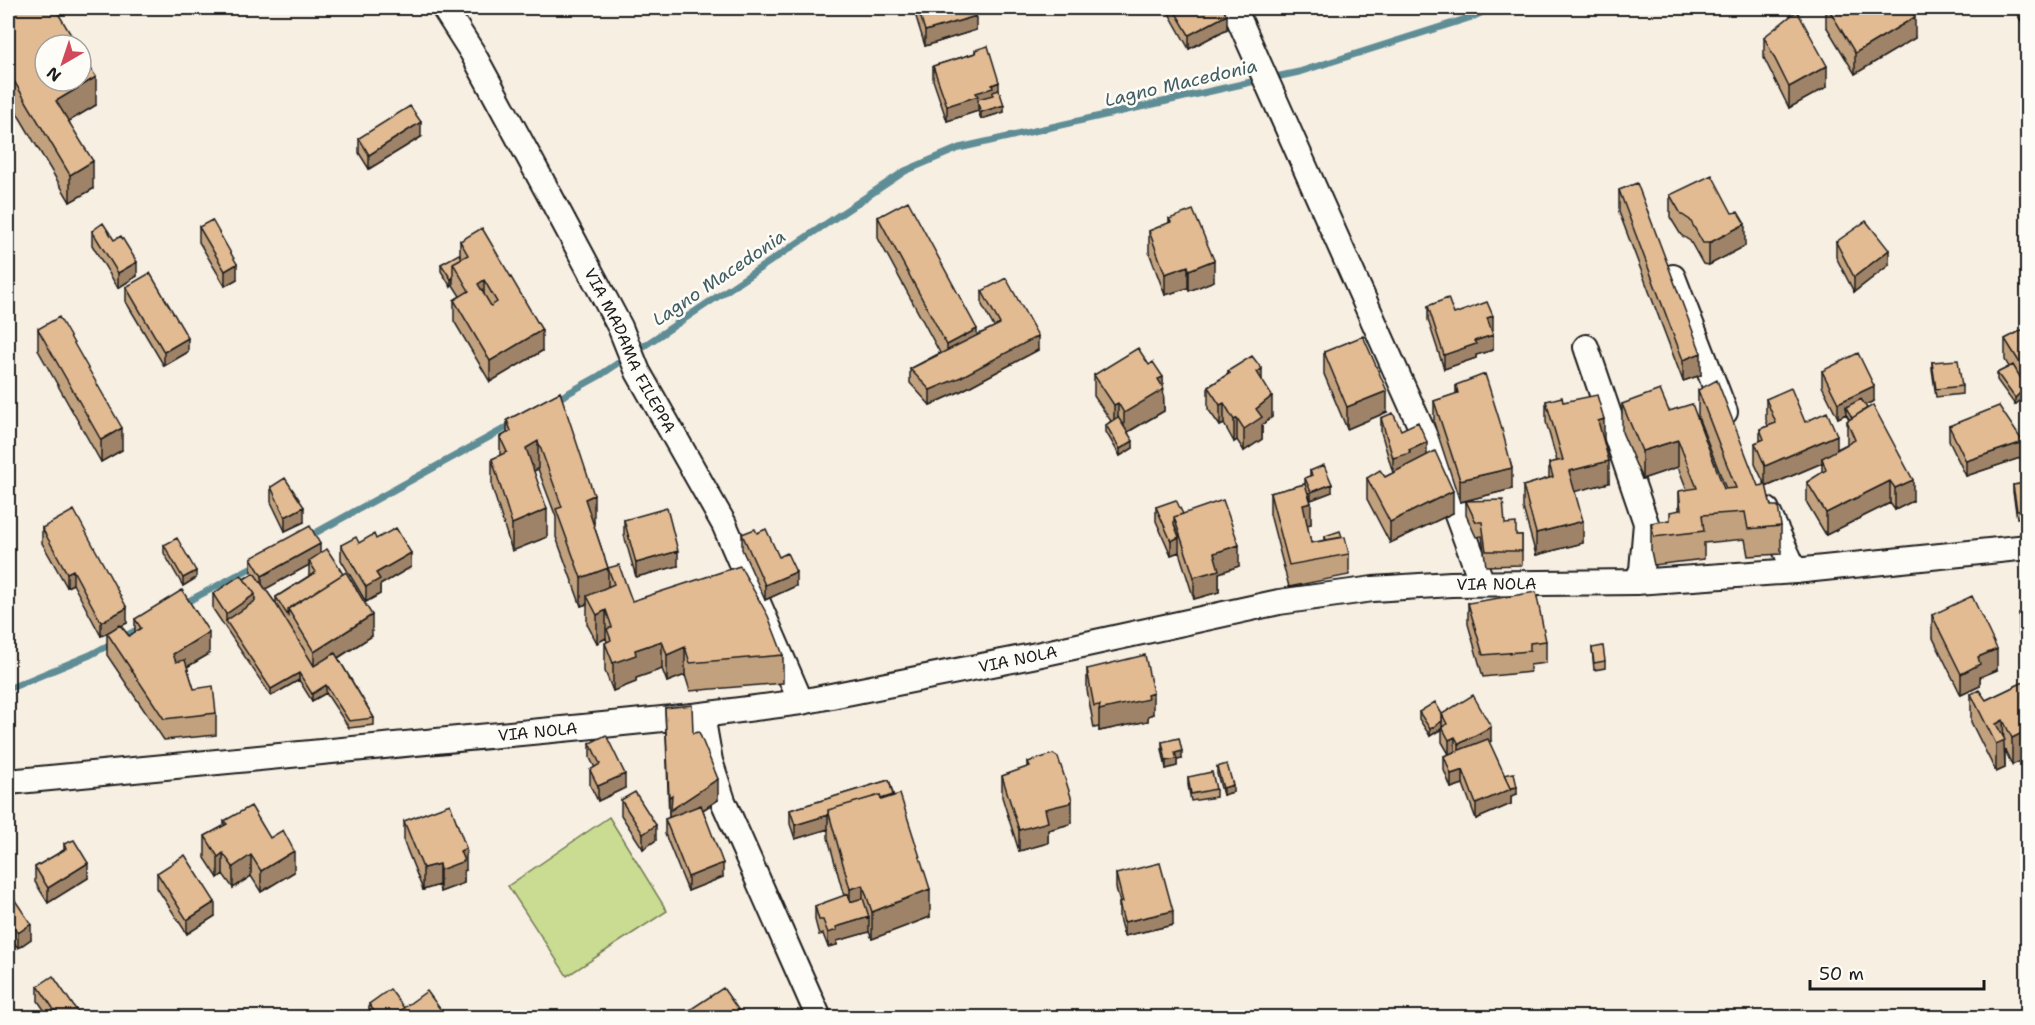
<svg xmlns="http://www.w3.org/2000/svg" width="2035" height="1025" viewBox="0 0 2035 1025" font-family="'Shantell Sans',sans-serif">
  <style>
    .green { fill: #c9dc91; stroke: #727c56; stroke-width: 1.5 }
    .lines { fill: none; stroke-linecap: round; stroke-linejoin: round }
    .stream { stroke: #5f8d96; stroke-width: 7 }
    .minor-casing { stroke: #1c1c1c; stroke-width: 28 }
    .minor { stroke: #fdfcf7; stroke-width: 24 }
    .wall { fill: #c2a17e; stroke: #1c1c1c; stroke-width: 1.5; fill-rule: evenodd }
    .shaded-wall { fill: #9e8367; stroke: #1c1c1c; stroke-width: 1.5 }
    .building { fill: #e2bb93; stroke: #1c1c1c; stroke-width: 1.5; fill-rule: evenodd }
    .labels { text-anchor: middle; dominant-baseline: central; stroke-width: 5; stroke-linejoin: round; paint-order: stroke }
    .street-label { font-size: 16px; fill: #1c1c1c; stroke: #fdfcf7 }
    .water-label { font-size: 18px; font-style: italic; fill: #435e63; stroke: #fdfcf7 }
  </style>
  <rect width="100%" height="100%" fill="#f8efe3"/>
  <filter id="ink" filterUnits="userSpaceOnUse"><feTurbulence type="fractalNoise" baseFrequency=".0167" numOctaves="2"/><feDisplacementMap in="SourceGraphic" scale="12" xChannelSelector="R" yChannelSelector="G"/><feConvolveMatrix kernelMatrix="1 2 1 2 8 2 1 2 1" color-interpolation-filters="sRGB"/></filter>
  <g filter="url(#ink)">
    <!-- green -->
    <path class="green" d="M609,817L667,911L567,976L508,886Z"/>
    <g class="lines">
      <!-- stream -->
      <path class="stream" d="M1271,78L1299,72L1472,17L1491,8
        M554,401L599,376L905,171L959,148L1260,80
        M308,537L513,424
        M183,604L258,564
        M8,689L90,655L142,627"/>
      <!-- minor casing -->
      <g class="minor-casing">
        <g id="minor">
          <path id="s1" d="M444,8L472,52L550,196L620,327L638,372L724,524L801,702"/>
          <path d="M1234,8L1443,477L1482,583"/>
          <path d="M1673,277L1725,412"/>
          <path d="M1586,347L1646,523L1642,570L1636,582"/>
          <path d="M1767,510L1795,571"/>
          <path d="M702,715L710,761L723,801L819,1018"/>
          <path id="s2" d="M8,782L583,727L702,715L801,702L1032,656L1279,602L1373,589L1451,584L1636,582L1795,571L2028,547"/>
        </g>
      </g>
      <!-- minor -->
      <use href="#minor" class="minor"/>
    </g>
    <!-- wall -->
    <path class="wall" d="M8,8L96,105L69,121L93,189L70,202L8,98Z
      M916,8H973L976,30L925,46L916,17Z
      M1166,8H1222L1227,29L1189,49Z
      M1826,8H1909L1915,38L1855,74L1826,26Z
      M2013,8H2028V32Z
      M1764,37L1827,87L1789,108L1764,58Z
      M975,50L1004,112L981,119L978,111L947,121L933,80V66L975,53Z
      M421,137L369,169L359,153V138Z
      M1619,190L1701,375L1683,381L1619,212Z
      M1670,195L1732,213L1745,246L1709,265L1703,264L1690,241L1681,235L1670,217Z
      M878,217L977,335L994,327L982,305V291L1038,350L961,391L930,405L910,383V369L940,353L878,238Z
      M1169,219L1214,281L1189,291L1188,288L1165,295L1149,252V231L1169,223Z
      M199,227L237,279L225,286L199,242Z
      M92,231L114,240L137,276L118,288L92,245Z
      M460,241L542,351L490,382L454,321V300L460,296L453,285L451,287L441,271V264L460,255Z
      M1836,242L1889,265L1854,292L1836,257Z
      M126,287L188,352L164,366L126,302Z
      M1428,306L1454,314L1493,331H1492L1493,350L1476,355V358L1444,369L1428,320Z
      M2028,327V397L2026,395L2015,405L1997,380V373L2009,367L2005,360V339Z
      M38,329L122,450L101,462L38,350Z
      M1324,352L1387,412L1347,429L1324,374Z
      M1932,362L1962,386V394L1936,397L1932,369Z
      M1228,371L1262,380L1272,417L1262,425V439L1244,451L1237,440L1234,442L1224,424L1220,426L1208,409V387L1228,374Z
      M1822,371L1874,401L1865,405L1913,501L1895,510L1890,503L1826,535L1807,503V482L1822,473V463L1766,487L1771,506L1781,526V554L1748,556L1745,539L1704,543V559L1654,565L1651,551V523L1670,520L1679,510V491L1687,490L1678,467L1642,479L1622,432V404L1669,411L1724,489H1726L1698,417V390L1758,486L1765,485L1755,464V443L1760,441V429L1768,426L1766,420V399L1805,422L1837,449L1847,444V421L1849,419L1846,414L1838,418L1822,386Z
      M1094,375L1163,387L1164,411L1128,432L1133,448L1120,456L1106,432V425L1111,421L1094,396Z
      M1456,385L1512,489L1460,502L1434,423V401L1456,394Z
      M560,392L594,523H593L608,568L632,601L783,655V683L690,691L685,675L667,682L662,669L636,678V682L613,691L605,671V643L607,642L606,638L597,643L587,624V604L581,606L556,537V517L538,469L534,471L547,537L512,551L492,487V459L500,456V437L507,433V420Z
      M1546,401L1563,402L1604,441L1609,483L1575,491L1583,543L1536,555L1523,508V486L1549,478V463L1557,461L1546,422Z
      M1381,418L1401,430L1427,455L1453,513L1390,543L1367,499V478L1385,477L1393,473L1381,432Z
      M1949,426L2023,457L1966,476L1949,441Z
      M1310,471L1332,492L1311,500L1308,492L1311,524L1307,525L1311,543L1325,540V536L1342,537L1349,554V575L1289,587L1270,514V493L1305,484V478L1310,476Z
      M2028,483V516L2017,518L2013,492V485Z
      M271,487L304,522L285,531L271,502Z
      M1466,501L1505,524L1516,535H1522V565L1486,566L1482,536L1476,537L1466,515Z
      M1156,507L1183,514L1239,566L1219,573V592L1194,599L1179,552L1171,555L1156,521Z
      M624,520L678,566L636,577L624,535Z
      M42,528L127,623L121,626L129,636L135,632V619L209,654L187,667L194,689L216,713V735L164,740L107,655V633L110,632L101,636L73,584L67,587L42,543Z
      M757,533L779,557L796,586L765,600L742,549V534Z
      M376,539L411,567L380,585V594L366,602L341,560V545L359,543Z
      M164,545L196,578L183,586L164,553Z
      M320,554L372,636L338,658L374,718V725L349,728L326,693L312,701L299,680L271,696L213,609V594L244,579L252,574L251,572V558ZM309,565V576L276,597V604L265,589Z
      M1468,603L1546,641V663L1530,665V672L1483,677L1468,624Z
      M2028,609V654L2019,635V613Z
      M1932,615L1997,670L1980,677V686L1961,695L1932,636Z
      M1592,648L1605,661V668L1594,670Z
      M1087,669L1153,714L1148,716V721L1099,731V727L1094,728L1087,690Z
      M2028,680L2012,765L2005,750V768L1996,772L1971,722V694L1986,700Z
      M665,708L693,733L718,800L703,810L723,877L688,891L665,834V819L669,818Z
      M1419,712L1442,714L1491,741L1489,742L1504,775L1517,794L1511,796V804L1476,819L1463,784L1451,788L1444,770V756L1449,754L1442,742V729L1430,736L1419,719Z
      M1162,742L1182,759L1177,760V766L1166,769L1162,749Z
      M590,743L625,788L598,801L590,785V770L595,768L590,758Z
      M1028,762L1072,822L1070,824L1048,830V843L1019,851L1002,797V776L1028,767Z
      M1217,767L1233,792L1223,795L1217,774Z
      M1188,777L1216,789V797L1191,801L1188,785Z
      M889,780L930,917L872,939L869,932L837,941V945L828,947L823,934L819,935L815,920V906L844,896L828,838V829L795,839L790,824V810Z
      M621,800L656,840L643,849L621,815Z
      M224,821L270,838L294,872L261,892L251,876L233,888L223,874L218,878L205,858V836L224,826Z
      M404,821L466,870L464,871V883L440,892L439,885L423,890L404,842Z
      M64,844L88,878L48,903L35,882V867L64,850Z
      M157,873L215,916L187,934L157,888Z
      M1116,874L1173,925L1124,936L1119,918V903H1120L1116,888Z
      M8,890L31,939L18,948L8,935V936Z
      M38,986L81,1017H49L38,1001Z
      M369,1004L446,1017H369Z"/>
    <!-- shaded-wall -->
    <path class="shaded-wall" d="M1227,15V29L1189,49V35Z
      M976,16V30L925,46V31Z
      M1915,17V38L1855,74V53Z
      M1827,66V87L1789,108V87Z
      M96,77V105L56,129V101Z
      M999,82V97L978,104V111L947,121V106Z
      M1004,105V112L981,119V112Z
      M421,122V137L369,169V155Z
      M93,161V189L70,202V175Z
      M1745,224V246L1709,265V243Z
      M1889,250V265L1854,292V277Z
      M1214,260V281L1189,291V270Z
      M137,262V276L118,288V273Z
      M237,264V279L225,286V271Z
      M1188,266V288L1165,295V274Z
      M453,278V285L451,287V279Z
      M484,280V302L478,284Z
      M1493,316V331L1487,332V318Z
      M977,329V350L947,366V345Z
      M542,330V351L490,382V361Z
      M1493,335V350L1476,355V358L1444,369V355L1474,341Z
      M1038,336V350L961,391L930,405V390Z
      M188,338V352L164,366V352Z
      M1701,353V375L1683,381V360Z
      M1262,369V390L1257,372Z
      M1163,377L1164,411L1124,434V413L1158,379Z
      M1874,386V401L1849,412L1846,407V414L1838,418V403Z
      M2026,387V395L2015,405V398Z
      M1387,391V412L1347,429V407Z
      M1272,396V417L1262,425V439L1244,451V429L1256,409Z
      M1118,403V424L1114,426V405Z
      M1224,403V424L1220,426V405Z
      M1237,418V440L1234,442V420Z
      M1604,419V441L1598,443V421Z
      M122,428V450L101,462V440Z
      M1837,435V456L1822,458V463L1765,487V466Z
      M1678,440V467L1642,479V451Z
      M538,441V469L526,475V448Z
      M1133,441V448L1120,456V449Z
      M1427,442V456L1393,473V458Z
      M2023,442V457L1966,476V461Z
      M1609,461V483L1569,493V471Z
      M1512,468V489L1460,502V480Z
      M1913,480V501L1895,510V488Z
      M1890,481V503L1826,535V513Z
      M1332,484V492L1311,500V492Z
      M1453,491V513L1390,543V522Z
      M594,495V523L585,527V499Z
      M1311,503V524L1303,526V505Z
      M304,507V522L285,531V517Z
      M547,509V537L512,551V524Z
      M1583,521V543L1536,555V533Z
      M1179,537V552L1171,555V541Z
      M320,544V559L309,561V565L262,591V576Z
      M1239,545V566L1219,573V592L1194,599V577L1214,553Z
      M678,551V566L636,577V563Z
      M411,553V567L380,585V594L366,602V587L376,573Z
      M608,568V596H587V604L581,606V578Z
      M73,570V584L67,587V573Z
      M196,571V578L183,586V578Z
      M796,572V586L765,600V585Z
      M255,594V608L226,621V614Z
      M127,608V623L101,636V622Z
      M606,610V638L597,643V615Z
      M372,615V636L314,673V652Z
      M209,632V654L173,675V654Z
      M662,641V669L636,678V682L613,691V663L635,650Z
      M685,647V675L667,682V655Z
      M1997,649V670L1980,677V686L1961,695V674L1978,657Z
      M299,673V680L271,696V689Z
      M326,685V693L312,701V694Z
      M1153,693V714L1148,716V721L1099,731V710Z
      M2003,720L2005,768L1996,772V724Z
      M1442,721V728L1430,736V729Z
      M1491,727V741L1459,758V744Z
      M2028,730V758L2012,765V738Z
      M1455,737V751L1449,755V740Z
      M1182,751V759L1177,760V766L1166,769V761L1175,753Z
      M1463,770V784L1451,788V774Z
      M625,774V788L598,801V786Z
      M718,779V800L671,831L669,818V797Z
      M1233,785V792L1223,795V788Z
      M1517,787V794L1511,796V804L1476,819V804L1508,789Z
      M1072,800V822L1070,824L1048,830V843L1019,851V830L1045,809Z
      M828,815V829L795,839V825Z
      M656,825V840L643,849V834Z
      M466,848V870L464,871V883L440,892V870L460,851Z
      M294,851V872L261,892V871Z
      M223,853V874L218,878V857Z
      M251,855V876L233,888V867Z
      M88,863V878L48,903V888Z
      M723,863V877L688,891V877Z
      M439,864V885L423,890V868Z
      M863,885V913L850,916V889Z
      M930,889V917L872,939V912Z
      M215,902V916L187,934V920Z
      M1173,911V925L1124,936V922Z
      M869,917V932L837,941V945L828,947V933L836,927Z
      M31,924V939L18,948V933Z"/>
    <!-- building -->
    <path class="building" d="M8,8H55L77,45H45V81H81V52L96,77L56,101L93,161L70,175L8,71Z
      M918,8H973L976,16L925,31Z
      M1173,8H1222L1227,15L1189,35Z
      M1828,8H1909L1915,17L1855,53Z
      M2022,8H2028V18Z
      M1797,11L1827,66L1789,87L1764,37Z
      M988,46L999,82L992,85L993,88L976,93L978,96L947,106L933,66L976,53L975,50Z
      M999,90L1004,105L981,112L978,104V99L993,95V92Z
      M410,106L421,122L369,155L359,138Z
      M1712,175L1732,213L1738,212L1745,224L1709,243H1703L1690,220L1681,214L1670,195Z
      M1637,183L1701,353L1683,360L1619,190Z
      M908,201L977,329L947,345L878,217Z
      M1193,210L1214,260L1189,270L1188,266L1165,274L1149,231L1171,222L1169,219Z
      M212,220L237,264L225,271L199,227Z
      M1866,221L1889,250L1854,277L1836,242Z
      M103,223L114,240L121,236L137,262L118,273L92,231Z
      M482,228L542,330L490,361L454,300L469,291L453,263L468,255L460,241ZM484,280L497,302L491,306L478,284Z
      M459,254L462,258L453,263V278L451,279L441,264Z
      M150,273L188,338L164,352L126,287Z
      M1006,278L1038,336L961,377L930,390L910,369L1000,324L982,291Z
      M1448,298L1454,314L1487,302L1493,316L1487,318L1493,335L1474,341L1476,344L1444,355L1428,306Z
      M59,317L122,428L101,440L38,329Z
      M2028,327V376L2005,339Z
      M1363,336L1387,391L1347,407L1324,352Z
      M1138,348L1149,365L1153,362L1163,377L1158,379L1164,389L1124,413L1118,403L1114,405L1094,375Z
      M1858,353L1874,386L1838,403L1822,371Z
      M1252,356L1262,369L1257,372L1272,396L1256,409L1262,417L1244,429L1237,418L1234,420L1224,403L1220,405L1208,387L1230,373L1228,371Z
      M1958,360L1962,386L1936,389L1932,362Z
      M2013,365L2026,387L2015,398L1997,373Z
      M1485,374L1500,422L1512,468L1460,480L1434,401L1458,393L1456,385Z
      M1717,380L1758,486L1766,485L1771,506H1778L1781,526L1748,529L1745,512L1702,515L1704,531L1654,537L1651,523L1670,520V512L1681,510L1679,491L1697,488L1678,440L1642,451L1622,404L1660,390L1669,411L1692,404L1724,489L1736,488L1698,390Z
      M1791,388L1805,422L1827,412L1837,435L1765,466L1755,443L1764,439L1760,429L1776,423L1766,399Z
      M560,392L594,495L585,499L608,568L581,578L556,509L562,507L538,441L526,448L547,509L512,524L492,459L507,452L500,437L511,431L507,420Z
      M1597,395L1604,419L1598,421L1609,461L1569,471L1583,521L1536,533L1523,486L1553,477L1549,463L1563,460L1546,401L1562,397L1563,402Z
      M1861,399L1867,408L1852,418L1846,407Z
      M1873,405L1913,480L1895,488L1890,481L1826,513L1807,482L1826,470L1822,458L1855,440L1847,421Z
      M1999,406L2023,442L1966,461L1949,426Z
      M1393,413L1401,430L1418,422L1427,442L1409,450L1410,453L1393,458L1381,418Z
      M1118,417L1133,441L1120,449L1106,425Z
      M1435,451L1453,491L1390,522L1367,478L1380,470L1385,477Z
      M1324,465L1332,484L1311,492L1305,478L1312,475L1310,471Z
      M285,478L304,507L285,517L271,487Z
      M2028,483V509L2017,510L2013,485Z
      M1305,484L1311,503L1303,505L1311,543L1345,537L1349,554L1289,565L1270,493Z
      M1176,500L1183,514L1174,517V524L1179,537L1171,541L1156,507Z
      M1223,500L1239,545L1214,553L1219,570L1194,577L1174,517Z
      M1503,500L1505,524L1516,523V535H1522V551H1486L1482,522H1476L1466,501Z
      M667,508L678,551L636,563L624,520Z
      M74,510L127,608L101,622L73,570L67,573L42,528Z
      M310,526L320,544L262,576L251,558Z
      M396,528L411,553L376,573L380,579L366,587L341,545L356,537L359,543L374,534L376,539Z
      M755,529L757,533L766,529L779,557L787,553L796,572L765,585L742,534Z
      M1340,531L1342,537L1326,540L1325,536Z
      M177,538L196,571L183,578L164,545Z
      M327,549L343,574L288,609V616L276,597L316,572L309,561Z
      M619,565L632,601L740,566L768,616L783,655L690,663L685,647L667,655L662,641L635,650L636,655L613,663L605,643L611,640L607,629L612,627L606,610L597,615L587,596L614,584L608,568Z
      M346,572L372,615L314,652L288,609Z
      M254,573L276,604L314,666L335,653L374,718L349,721L326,685L312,694L299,673L271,689L226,621L255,601V594L244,579Z
      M241,575L255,594L226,614L213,594Z
      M182,590L209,632L173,654L176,662L185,660L194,689L213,686L216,713L164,719L107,633L120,625L129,636L141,628L135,619Z
      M1536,592L1546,641L1530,643V651L1483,655L1468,603Z
      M1972,596L1997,649L1978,657L1980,664L1961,674L1932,615Z
      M2028,609V633L2019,613Z
      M1603,646L1605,661L1594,663L1592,648Z
      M1145,655L1153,693L1147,695L1148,699L1099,710L1100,705L1094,706L1087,669Z
      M2028,680V730L2012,738L2003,720L1996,724L2005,740L1996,744L1971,694L1979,690L1986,700Z
      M1473,695L1491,727L1459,744L1455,737L1449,740L1442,727L1447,724L1442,714Z
      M1435,702L1442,714V721L1430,729L1419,712Z
      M692,705L693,733L699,732L718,779L671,810L672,795L669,797L665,708Z
      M606,735L625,774L598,786L590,770L600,764L590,743Z
      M1179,738L1182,751L1175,753L1177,759L1166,761L1162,742Z
      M1488,739L1511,789L1476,804L1463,770L1451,774L1444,756Z
      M1053,754L1058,757L1072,800L1070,803L1045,809L1048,822L1019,830L1002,776L1030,766L1028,762Z
      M1227,764L1233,785L1223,788L1217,767Z
      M1212,772L1216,789L1191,794L1188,777Z
      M1514,773L1517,787L1510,788L1504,775Z
      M889,780L893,795L881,799L880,795L828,810V815L795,825L790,810Z
      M635,792L656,825L643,834L621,800Z
      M900,794L930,889L872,912L863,885L850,889L828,810L880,795L881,800Z
      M450,804L466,848L460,851L464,861L440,870L439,864L423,868L404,821Z
      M701,805L723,863L688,877L665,819Z
      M251,806L270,838L283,830L294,851L261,871L251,855L233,867L223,853L218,857L205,836L227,824L224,821Z
      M74,840L88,863L48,888L35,867L66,849L64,844Z
      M185,855L215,902L187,920L157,873Z
      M1160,863L1173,911L1124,922L1119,903L1123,902L1116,874Z
      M8,890L31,924L18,933L8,920V921Z
      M848,894L850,902L863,898L869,917L836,927L837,930L828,933L823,920H819L815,906Z
      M53,976L81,1017H59L38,986Z
      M723,988L742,1015L739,1017H679Z
      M390,989L404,1008L391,1017H378L369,1004Z
      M427,991L446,1017H391Z
      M1196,1015L1197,1017H1185Z"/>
  </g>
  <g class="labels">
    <!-- street labels -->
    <g class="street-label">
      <text stroke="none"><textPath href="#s1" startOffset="390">VIA MADAMA FILEPPA</textPath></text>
      <text stroke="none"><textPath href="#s2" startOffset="1504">VIA NOLA</textPath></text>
      <text stroke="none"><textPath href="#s2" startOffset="1018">VIA NOLA</textPath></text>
      <text stroke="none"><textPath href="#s2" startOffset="532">VIA NOLA</textPath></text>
    </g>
    <!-- water labels -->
    <g class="water-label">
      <text transform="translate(1181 83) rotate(-13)">Lagno Macedonia</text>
      <text transform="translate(719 278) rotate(-34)">Lagno Macedonia</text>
    </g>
  </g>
  <!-- margin -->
  <rect width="2035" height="1025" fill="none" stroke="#fdfcf7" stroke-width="30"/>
  <rect x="15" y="15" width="2005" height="995" fill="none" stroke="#1c1c1c" stroke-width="2" filter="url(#ink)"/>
  <!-- north arrow -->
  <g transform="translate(63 63) rotate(219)"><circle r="28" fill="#fdfcf7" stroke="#a3a29f" stroke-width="1.5"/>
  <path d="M0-4.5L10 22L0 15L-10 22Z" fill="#d1495b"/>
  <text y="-9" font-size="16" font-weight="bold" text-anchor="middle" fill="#1c1c1c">N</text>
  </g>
  <!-- scale -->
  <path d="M1810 980v9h174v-9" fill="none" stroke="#1c1c1c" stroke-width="3"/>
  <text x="1819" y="980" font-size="18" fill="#1c1c1c" stroke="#fdfcf7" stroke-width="4.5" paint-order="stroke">50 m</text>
</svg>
